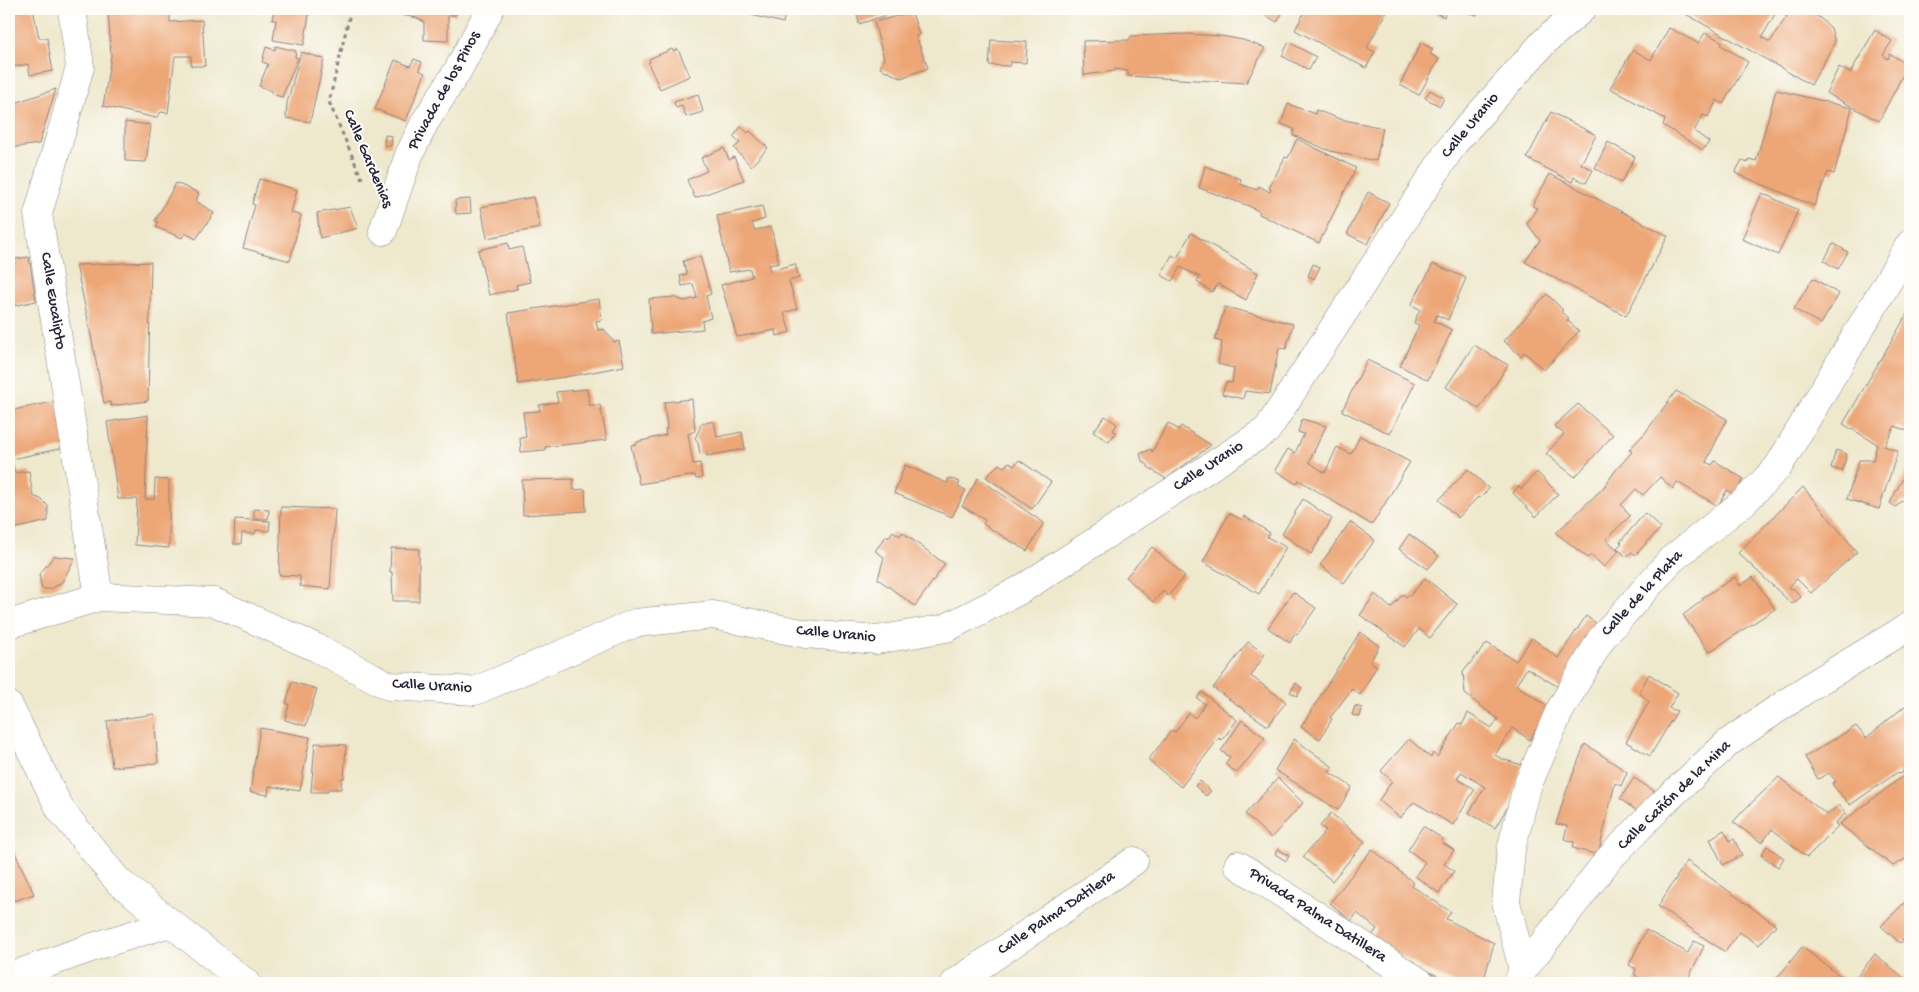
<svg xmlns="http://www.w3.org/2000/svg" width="1919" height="992" viewBox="0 0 1919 992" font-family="'Gochi Hand',sans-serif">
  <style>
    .building { fill: #eda676 }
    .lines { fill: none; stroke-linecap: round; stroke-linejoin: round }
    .minor-casing { stroke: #888584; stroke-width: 29 }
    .secondary-casing { stroke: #888584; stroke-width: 29 }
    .path { stroke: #888584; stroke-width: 3; stroke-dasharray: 4 4; stroke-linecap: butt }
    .minor { stroke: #fff; stroke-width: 28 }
    .secondary { stroke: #fff; stroke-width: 28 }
    .labels { text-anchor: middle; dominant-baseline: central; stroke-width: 4; stroke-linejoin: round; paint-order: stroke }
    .street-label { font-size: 16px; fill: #22223b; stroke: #fdfcf7 }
  </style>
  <rect width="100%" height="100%" fill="#fdfcf7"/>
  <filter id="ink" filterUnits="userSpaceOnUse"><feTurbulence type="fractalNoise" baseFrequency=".02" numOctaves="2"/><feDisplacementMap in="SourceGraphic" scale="10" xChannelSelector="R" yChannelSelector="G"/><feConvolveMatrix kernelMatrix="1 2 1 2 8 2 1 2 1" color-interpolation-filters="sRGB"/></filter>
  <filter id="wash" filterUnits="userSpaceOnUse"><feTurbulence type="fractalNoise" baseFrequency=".0096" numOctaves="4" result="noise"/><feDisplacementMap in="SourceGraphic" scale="20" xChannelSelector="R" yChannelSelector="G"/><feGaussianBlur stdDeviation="1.12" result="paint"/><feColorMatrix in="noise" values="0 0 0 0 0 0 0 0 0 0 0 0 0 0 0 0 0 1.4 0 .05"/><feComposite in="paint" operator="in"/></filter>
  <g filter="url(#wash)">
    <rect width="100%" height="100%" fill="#eee8cc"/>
    <g id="blocks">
      <!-- building -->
      <path class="building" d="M9,9H33L39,38H47L53,71L30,75L28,64L9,68Z
        M108,9H170V22L202,20L205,66H191V56H175L168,113L161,112L156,118L103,106L111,56Z
        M274,9H310L304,45L273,40L276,20H272Z
        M400,9H456V15H448V41L424,40V22L417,18L401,15Z
        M728,9H786L783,23Z
        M856,9H893V13L859,24Z
        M1255,9H1285L1277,22Z
        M1306,9H1384L1387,10L1367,48L1375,52L1366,68L1295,30Z
        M1428,9H1446L1444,17Z
        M1451,9H1478L1477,15Z
        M1677,9H1769L1775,14L1762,37L1770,42L1787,16L1778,11L1779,9H1804L1820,18L1831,28L1835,42L1811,85Z
        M912,12L919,35L916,36L928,68L901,78L880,68L884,59L874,22Z
        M1669,28L1698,43L1705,33L1723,42L1721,45L1748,62L1723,104L1717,100L1708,117L1703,115L1694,131L1709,142L1703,150L1663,125L1665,119L1610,88L1633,50L1651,60Z
        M1875,30L1892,41L1883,55L1888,59L1890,54L1908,65L1879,121L1826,93L1839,67L1850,73Z
        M1186,34L1221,36L1243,40L1265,48L1246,83L1128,76V71L1115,69V71L1084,75L1083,41L1129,40L1131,36Z
        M991,40L1027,42L1026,63L1010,62V66L989,65Z
        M1289,42L1316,57L1309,70L1282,56Z
        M1421,43L1433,49L1430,54L1439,59L1419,95L1400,85Z
        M275,46L296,51L295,57L298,58L282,97L272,94V91L259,86L268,64L262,62L266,47L275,50Z
        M672,49L673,51L678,49L690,76L660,89L648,63L650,62L649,59Z
        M301,52L324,59L310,122L286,118L287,103Z
        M414,59L422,62L419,70L425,73L406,121L375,109L395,60L410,66Z
        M56,89L39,144L9,148V105Z
        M1430,90L1444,98L1440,106L1425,98Z
        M1776,90L1852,108L1834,174L1828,172L1814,206L1735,173L1742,160L1747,163L1749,159L1756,161Z
        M698,94L703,112L686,117L682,106L676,108L674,102Z
        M1288,104L1315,114L1316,110L1340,119L1383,128L1376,161L1330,151L1293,135L1294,129L1281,124Z
        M1551,112L1596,135L1581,164L1593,170L1586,183L1574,177L1572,182L1527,158Z
        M125,122L151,125L146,162L125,161Z
        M741,127L748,133L750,131L768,148L751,166L734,148L740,143L733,137Z
        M385,135L392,136L391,146L384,145Z
        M1297,139L1356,168L1319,243L1259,214L1260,212L1249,206L1199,188L1205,166L1241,179L1240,184L1257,190L1259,186L1270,192L1271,189L1269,188L1285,157L1288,158Z
        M1608,142L1635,157L1621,183L1595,168Z
        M724,148L729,160L734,157L744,180L695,198L687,180L707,171L701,158Z
        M1550,174L1668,236L1626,316L1525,262L1540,240L1527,224L1537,208L1532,206Z
        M259,179L297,190L291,213L301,215L290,261L243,248L255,205L252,204Z
        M176,183L199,193L196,201L214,213L196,239L185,233L182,238L156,227L158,222L155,221Z
        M1368,192L1389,203L1368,244L1347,234Z
        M1762,193L1798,210L1778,255L1742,239Z
        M533,197L540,228L487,238L481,207Z
        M470,199L471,213L456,214L455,200Z
        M762,206L765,219L752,223L754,230L771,227L779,263L769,265L770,271L795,264L799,278L789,281L797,309L784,313L790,332L777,336L776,330L737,337L721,285L752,277L750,269L729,272L717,216Z
        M350,207L358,228L320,238L317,213Z
        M1191,233L1258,273L1246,300L1218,284L1212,292L1197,282L1200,277L1180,267L1172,281L1161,275L1172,255L1177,258Z
        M508,243L509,250L522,247L530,282L516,285L517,289L489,295L478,250Z
        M1833,243L1848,252L1838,269L1824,261Z
        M9,256L10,260L29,257L36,301L9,307Z
        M700,256L711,294L706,296L711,318L702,321L703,329L651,334L649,299L674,297L684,301L697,298L693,284L682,286L680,276L687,274L683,261Z
        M151,262L148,401L111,406L110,402L104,403L87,315L76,265Z
        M1313,264L1320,267L1314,279L1308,276Z
        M1433,264L1466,278L1448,320L1437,315L1434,321L1452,330L1428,380L1400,366L1419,325L1414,323L1420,309L1411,305Z
        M1813,278L1839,294L1821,324L1794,309Z
        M1547,294L1563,310L1561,312L1569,318L1567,320L1579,331L1544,370L1524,352L1521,356L1504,341Z
        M599,299L602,320L596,321L598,330L604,329L614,342L619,341L624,366L577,375L518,384L508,313Z
        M1225,307L1293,324L1286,349L1279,348L1270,394L1245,391L1243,399L1222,394L1226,382L1232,383L1234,368L1218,364L1222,342L1215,340Z
        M1910,309V432L1895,426L1884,446L1898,451L1879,509L1847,499L1859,460H1873L1877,444L1843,424Z
        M1474,345L1508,365L1479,409L1446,387Z
        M1367,360L1415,383L1390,434L1342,411Z
        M587,389L589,405H600L607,440L545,447V450L521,452L520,438L526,437L523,412L540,411L539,405L558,402L556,392Z
        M1676,391L1727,419L1706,462L1712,465L1715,461L1744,479L1735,496L1727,490L1718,506L1677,482L1673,489L1660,477L1643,495L1636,489L1621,505L1630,516L1606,539L1619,551L1604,567L1591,555L1588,558L1556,533L1604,487L1615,471L1632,452L1629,450L1645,433Z
        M692,399L695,431L688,434L693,464L700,463L702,478L696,479L695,475L639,484L631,445L637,444V442L666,435L665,429H667L664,402Z
        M57,401L68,447L12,459L15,473L29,471L33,496L41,499L48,506V521L9,530V411Z
        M1578,404L1613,435L1575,477L1546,454L1564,434L1554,426Z
        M148,415L145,499H154L155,479L169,480V548L135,545L137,499H118L107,422Z
        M1105,416L1117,424L1113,431L1116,432L1109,442L1093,432Z
        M1302,419L1326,426L1309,462L1325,473L1337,447L1351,454L1360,436L1410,462L1372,525L1299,480L1296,484L1275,470L1288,449L1295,453L1304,434L1298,432Z
        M714,421L717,437L742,432L745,449L706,456L708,452L700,454L698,442L695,438L700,428V424Z
        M1168,423L1179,430L1181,426L1211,445L1166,479L1148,467V465L1142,461L1140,454L1151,449L1152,452Z
        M1836,450L1847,454L1842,471L1831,468Z
        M1019,460L1051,482L1032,509L986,477L999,464L1004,467L1009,462L1014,466Z
        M905,465L947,483L949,478L960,482L958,487L966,490L952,517L894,493Z
        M1468,469L1489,489L1480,498L1478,497L1458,518L1439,500Z
        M1907,470L1910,471V504L1906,501H1902L1896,507L1890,503Z
        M1537,472L1558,494L1536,517L1513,493L1519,486L1521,489Z
        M978,478L1044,523L1027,551L983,524L985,520L962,506Z
        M573,479L574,490L585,489L586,511L523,515L522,480Z
        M1803,487L1857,552L1811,593L1797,579L1788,587L1790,590L1793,588L1801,597L1792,604L1738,553Z
        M1303,499L1332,519L1311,554L1282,534Z
        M281,507L335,509L330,589L300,586V576L279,575Z
        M254,509L269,510L268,519H254Z
        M1229,513L1242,520L1244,516L1270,533L1267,537L1286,547L1259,594L1203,562Z
        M1645,513L1661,528L1635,555L1632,552L1626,557L1617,548L1622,543L1620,542Z
        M235,519L270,521L269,531L256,530L255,534L242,533L241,544H234Z
        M1350,522L1375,540L1344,583L1320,565Z
        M893,531L900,536L902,532L945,564L915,606L878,579L884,557L875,551L886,536L888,538Z
        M1409,534L1439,556L1428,569L1399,549Z
        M1152,547L1185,576L1168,596L1163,591L1153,602L1126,577Z
        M391,548L419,549V601H393L392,572H390Z
        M54,556L75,558L62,582L51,589H42L39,575Z
        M1735,577L1740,586L1753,577L1775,609L1709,652L1683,615L1703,600L1702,598Z
        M1425,578L1457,604L1430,638L1419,629L1405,647L1360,615L1375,594L1391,608L1403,594L1406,597L1408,595L1410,596Z
        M1293,592L1316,608L1297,635L1294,634L1290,643L1268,628Z
        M1586,616L1597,624L1560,688L1527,668L1516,685L1549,707L1530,740L1512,728L1495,755L1502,759L1522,765L1510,803L1495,828L1469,813L1485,787L1461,772L1457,779L1475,789L1453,825L1414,802L1400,818L1379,800L1392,781L1381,771L1409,739L1431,758L1433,753L1437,757L1459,723L1462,725L1468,713L1492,728L1498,719L1465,694L1463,672L1487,643L1516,661L1532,638L1558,658Z
        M1360,632L1379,646L1370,662L1377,666L1360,695L1352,689L1330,718L1332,719L1320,739L1301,727Z
        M1248,642L1265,654L1251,676L1286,702L1268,726L1213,688Z
        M1649,674L1678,693L1669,708L1677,711L1650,756L1626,742L1649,702L1639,692Z
        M292,682L317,689L306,726L285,720L289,704H286Z
        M1296,683L1302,688L1297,696L1290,692Z
        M1202,692L1237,720L1222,740L1219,738L1181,787L1148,760L1172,730L1175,732L1189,713L1195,718L1205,704L1197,698Z
        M1910,702V765L1900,774L1898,772L1850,805L1832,784L1836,781L1829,773L1818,779L1805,757L1856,726L1866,738Z
        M1355,706L1362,708L1360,717L1352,715Z
        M154,714L158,763L112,767L107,721Z
        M1242,720L1265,738L1237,773L1225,764L1230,757L1221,751Z
        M260,728L310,737L300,791L269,786L268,795L250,792Z
        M1294,739L1333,767L1329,772L1352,787L1338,810L1275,770Z
        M315,743L346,745L344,778H342L341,789H328V792H311Z
        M1585,744L1627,772L1621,786L1615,783L1598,855L1573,848L1574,842L1564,839L1567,826L1556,824L1566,792Z
        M1903,776L1910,782V856L1893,866L1840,824Z
        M1779,777L1827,815L1839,805L1846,813L1835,823L1838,826L1807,857L1772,829L1762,843L1733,822L1746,808Z
        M1278,778L1303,803L1271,838L1245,814Z
        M1634,778L1665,798L1646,817L1620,799Z
        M1200,781L1211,791L1206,796L1195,786Z
        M1331,813L1365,842L1332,881L1303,857L1326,830L1320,826Z
        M1423,826L1443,839L1441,842L1454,850L1444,864L1454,871L1439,893L1415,876L1425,862L1408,850Z
        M1724,830L1730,841L1734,839L1742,855L1723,865L1710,839Z
        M9,840L34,894L14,901L9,886Z
        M1767,846L1784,858L1778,867L1761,855Z
        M1278,849L1289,856L1286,861L1275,854Z
        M1372,849L1414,883L1412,886L1451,912L1446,919L1494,943L1483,983H1452L1416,965L1371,937L1377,929L1357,913L1351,921L1330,903Z
        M1687,861L1776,925L1759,945L1739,932L1725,952L1658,906Z
        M1910,897V946L1903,940L1900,943L1881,926Z
        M1646,930L1688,953L1694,941L1704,946L1686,983H1633L1637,976L1634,974L1636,969L1629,965Z
        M1802,947L1847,981L1851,976L1855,979L1875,954L1909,983H1773Z"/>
    </g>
  </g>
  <g filter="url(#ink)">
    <use href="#blocks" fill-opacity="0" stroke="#888584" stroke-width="1"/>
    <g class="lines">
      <!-- minor casing -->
      <g class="minor-casing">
        <path id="minor" d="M72,9L80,67L38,214L99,597
          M383,231L409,155L425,122L458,70L490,9
          M9,624L99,597L214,602L317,648L389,686L475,691L635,623L713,615L806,634L877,640L946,628L1022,589L1267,430L1454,143L1544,42L1582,9
          M1238,865L1421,983
          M1523,970L1506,902L1511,850L1527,787L1559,712L1601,639L1671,560L1745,501L1778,467L1910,244
          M9,977L96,946L170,923
          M1518,982L1523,970L1608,860L1662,804L1729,742L1814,684L1910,626
          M955,983L1134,861"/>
      </g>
      <!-- secondary casing -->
      <g class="secondary-casing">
        <path id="secondary" d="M9,706L60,809L118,881L246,983"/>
      </g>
      <!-- path -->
      <path class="path" d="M351,9L329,102L362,179"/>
      <!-- minor -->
      <use href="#minor" class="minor"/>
      <!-- secondary -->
      <use href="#secondary" class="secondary"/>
    </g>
  </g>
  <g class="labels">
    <!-- street labels -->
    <g class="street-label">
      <text transform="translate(445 91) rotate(-61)">Privada de los Pinos</text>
      <text transform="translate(1471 126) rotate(-50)">Calle Uranio</text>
      <text transform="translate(367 159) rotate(67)">Calle Gardenias</text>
      <text transform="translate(52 301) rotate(81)">Calle Eucalipto</text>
      <text transform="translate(1209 467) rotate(-33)">Calle Uranio</text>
      <text transform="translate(1643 594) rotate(-47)">Calle de la Plata</text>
      <text transform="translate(836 635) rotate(5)">Calle Uranio</text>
      <text transform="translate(432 687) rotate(3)">Calle Uranio</text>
      <text transform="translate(1675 796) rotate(-44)">Calle Cañón de la Mina</text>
      <text transform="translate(1057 914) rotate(-34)">Calle Palma Datilera</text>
      <text transform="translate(1317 916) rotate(33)">Privada Palma Datillera</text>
    </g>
  </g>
  <!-- margin -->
  <rect width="1919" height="992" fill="none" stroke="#fdfcf7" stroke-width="30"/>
</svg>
